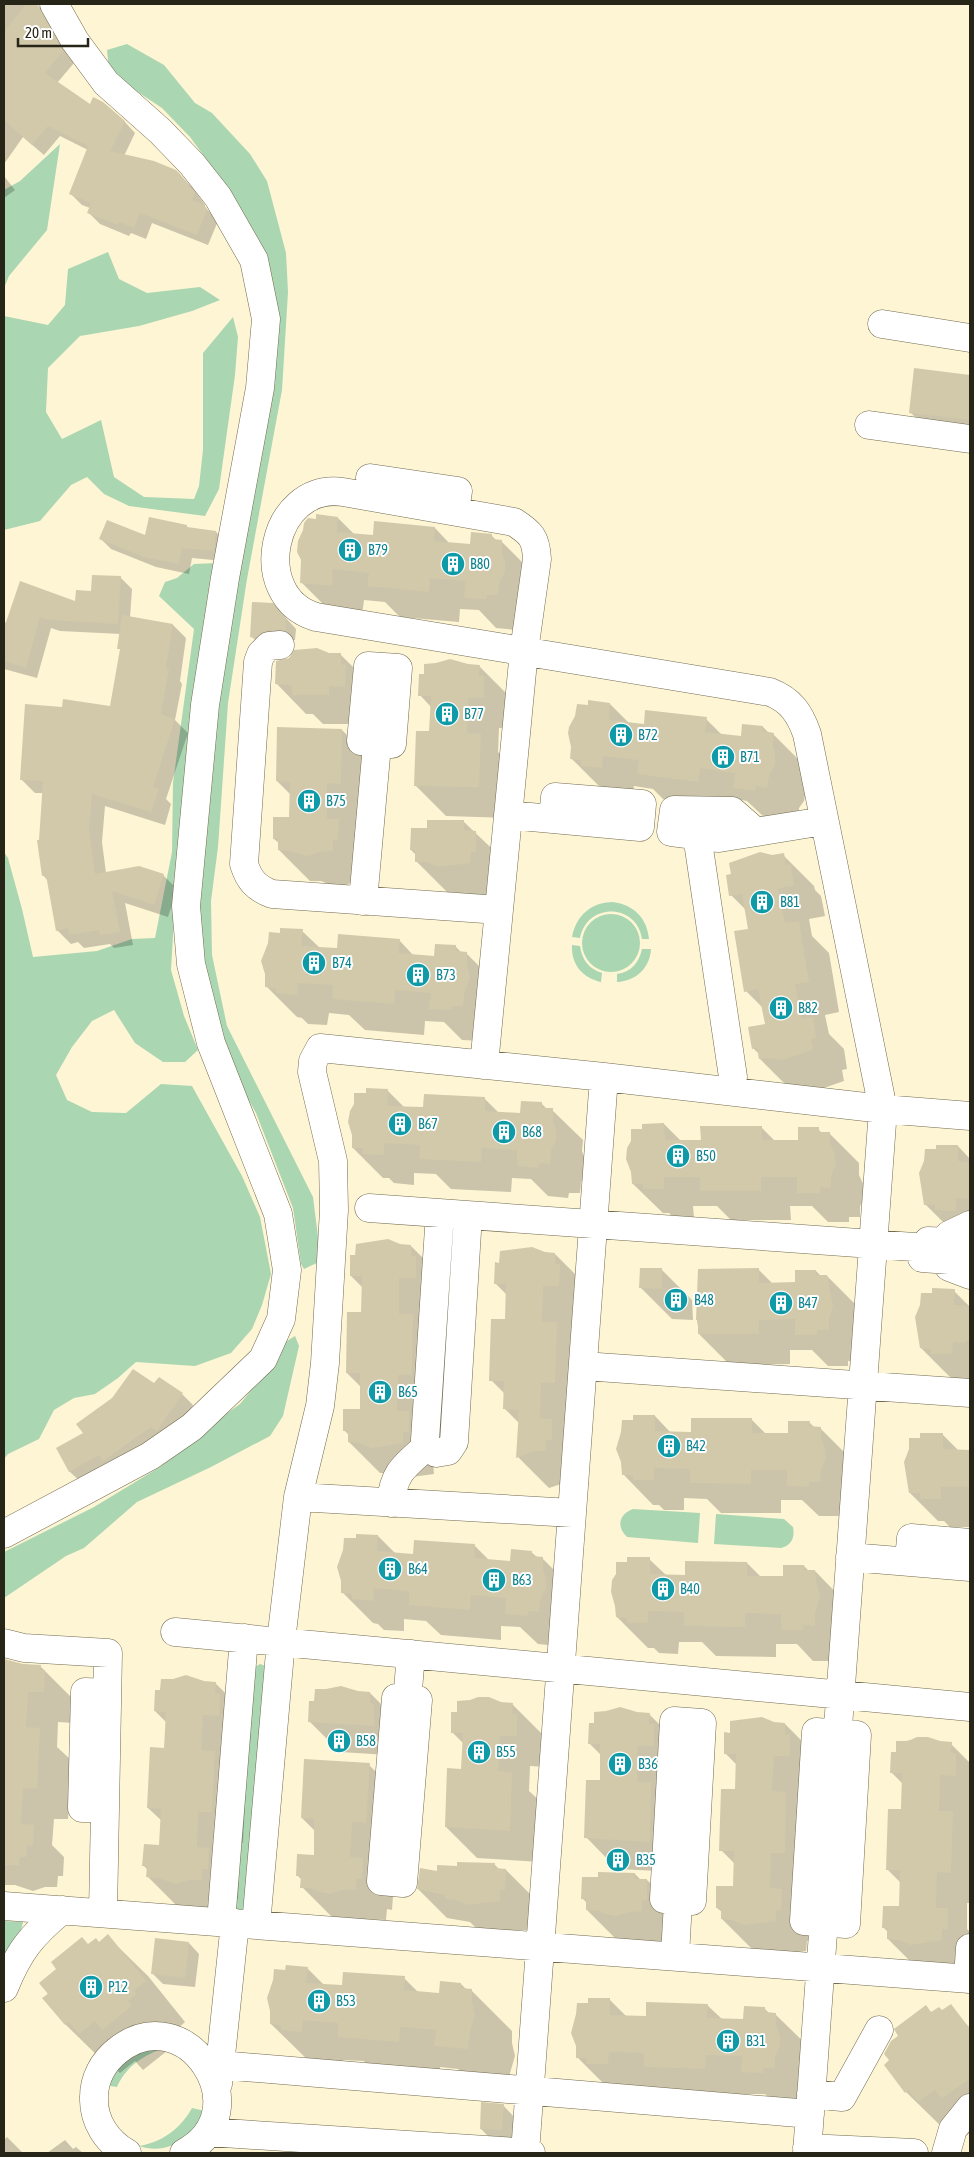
<svg xmlns="http://www.w3.org/2000/svg" width="974" height="2157" viewBox="0 0 974 2157" font-family="'Asap Condensed',sans-serif">
  <style>
    .green { fill: #aad6b1 }
    .shadow { fill: #0003 }
    .building { fill: #d2c9ab }
    .lines { fill: none; stroke-linecap: round; stroke-linejoin: round }
    .minor-casing { stroke: #726b4f; stroke-width: 29 }
    .minor { stroke: #fff; stroke-width: 28 }
    .labels { text-anchor: middle; dominant-baseline: central; stroke-width: 4; stroke-linejoin: round; paint-order: stroke }
    .culture-label { font-size: 14px; fill: #0d838f; stroke: #fff; text-anchor: start }
  </style>
  <rect width="100%" height="100%" fill="#fef5d5"/>
  <!-- green -->
  <path class="green" d="M127,44L164,65L195,103L212,113L250,154L267,181L286,253L288,292L282,390L247,579L228,703L218,847L211,901L212,955L227,1026L313,1197L321,1261L304,1269L301,1264L293,1208L256,1113L214,1038L193,906L211,703L268,392L240,210L218,175L190,137L162,108L118,79L109,70L107,50Z
    M60,144L47,230L9,276L4,288V190L20,181Z
    M108,252L119,279L147,293L200,287L220,300L192,311L139,326L80,336L48,368L46,412L62,439L101,420L114,477L144,497L194,499L199,486L203,450V353L233,317L238,337L235,375L219,489L205,516L129,506L104,494L87,477L71,485L40,521L4,530V316L48,325L65,305L68,269Z
    M218,563L174,918L171,970L184,1016L198,1050L185,1062H163L135,1043L114,1010L92,1021L72,1047L56,1075L67,1100L92,1112L126,1113L161,1084L192,1086L242,1176L260,1217L271,1274L262,1305L252,1329L231,1353L195,1366L136,1362L118,1378L95,1394L74,1398L54,1410L39,1439L8,1454L4,1459V852L8,858L22,909L33,957L97,951L132,939L155,938L172,852L173,783L194,629L159,596L165,582L177,578L194,564Z
    M613,902C634,905 647,918 649,939H642C637,903 587,902 580,938L572,937C576,916 591,902 613,902Z
    M582 943a29 29 0 1 1 58 0a29 29 0 1 1-58 0Z
    M572,945L580,946C582,960 589,969 602,973L601,982C583,978 571,965 572,945Z
    M642,949H651C650,968 636,981 617,982V974C631,972 639,963 642,949Z
    M295,1336L299,1346L283,1416L270,1436L211,1467L137,1502L84,1548L66,1556L4,1598V1552L94,1507L160,1467L198,1434L240,1404L262,1377L282,1344Z
    M633,1509L700,1513L698,1543L627,1537C616,1527 619,1514 633,1509Z
    M716,1514L784,1519L793,1527C795,1537 792,1545 781,1548L714,1544Z
    M260,1664L266,1666L247,1905L243,1911L236,1912L231,1903L255,1667Z
    M4,1921L23,1922L18,1943L4,1971Z
    M161,2049C141,2057 126,2067 117,2087L103,2085L124,2054Z
    M192,2108L205,2111C195,2137 168,2156 139,2146C163,2142 181,2128 192,2108Z"/>
  <!-- shadow -->
  <path class="shadow" d="M4,4H36L50,19L74,63L57,83L90,106L124,121L135,133L124,156L175,171L192,187L205,205V207L218,221L208,245L152,223L146,239L131,233L129,236L100,224L88,212L90,208L82,205L71,194L88,150L60,136L44,155L23,137L4,164Z
    M4,176L15,190L4,198Z
    M915,370L970,377V435L927,429L910,412Z
    M338,518L355,535L374,537L435,528L450,544L471,546L491,535L497,541L502,542L533,573L517,630L496,628L479,610L460,609L459,622L400,617L385,602L364,600L362,616L332,613L301,582Z
    M186,526L189,529L216,532L226,542L224,561L192,558L189,574L156,567L111,549L101,539L146,537Z
    M121,578L132,589L130,618L173,625L186,638L180,681L182,684L175,720L188,733L166,799L171,804L165,825L105,806L102,842L106,873L163,875L177,889L168,917L125,903L133,945L114,948L110,944L84,948L78,942L71,944L57,930L48,881L43,875L40,841L43,793H35L21,779L63,708L111,707L121,650L118,648L121,634L60,631L51,628L37,678L4,669V622L7,623L77,602Z
    M273,604L296,629L295,640H278L262,647L252,637Z
    M329,654H340L370,684L358,724H323L313,714H306L277,684L289,659Z
    M468,665L479,666L510,697L515,729L499,728L498,752L511,766L510,818L446,816L415,785L431,733V707L420,695L425,676Z
    M610,704L629,723L645,725L706,719L722,735L742,737L763,727L769,733L773,734L804,765L806,790L804,801L799,808L798,818L766,819L747,801L731,798L669,805L653,789L634,786L632,798L603,790L571,758Z
    M342,730L373,761L351,883L343,886H333L321,881H310L279,850V843L274,839L291,818V795L277,781Z
    M464,822L507,863L489,894L470,898L459,893L447,892L416,861V855L411,850L428,830Z
    M783,855L814,886L815,890L821,896L825,916L809,919L812,936L829,953L839,1012L825,1015L829,1034L844,1049L847,1069L842,1070L844,1081L815,1091L791,1090L760,1059L759,1054L753,1048L766,1025L763,1008L746,991L749,930L746,910L731,895L772,856Z
    M302,931L320,948L338,950L399,940L414,956L435,957L456,947L461,952L466,953L497,984L482,1041L462,1040L444,1022L425,1021L424,1035L365,1030L349,1015L329,1013L327,1025L308,1024L302,1018L297,1017L266,986L281,934Z
    M388,1091L405,1108L424,1109L485,1099L499,1113L521,1114L542,1104L547,1109L552,1110L583,1140L582,1151L587,1165L585,1176L581,1182L580,1193H569L568,1198L548,1196L531,1179L512,1178L511,1192L451,1189L436,1174L414,1173V1185L394,1183L389,1178H383L353,1148L367,1095Z
    M664,1124L681,1141H702L761,1127L775,1141H799L818,1129L823,1134H830L859,1163V1175L865,1188L864,1199L860,1206V1217H849V1222H828L812,1206H790L791,1220H731L717,1206H693L694,1218L674,1219L669,1213H663L633,1184L644,1130Z
    M958,1146L970,1159V1241L956,1235L925,1204Z
    M400,1245L411,1246L442,1277L443,1346L442,1406H428L434,1474L404,1478L391,1473H380L349,1442V1435L344,1430L361,1410V1387L347,1373L363,1313V1288L351,1276Z
    M555,1254L586,1285L567,1482L549,1488L518,1457L520,1424L504,1408L505,1394L491,1380L506,1321L507,1295L495,1283Z
    M661,1269L692,1300L693,1320L672,1319L641,1288Z
    M759,1270L773,1284L797,1283L816,1271L821,1276H827L858,1307L859,1361H848V1366H828L812,1350H790V1364L730,1365L699,1334L697,1320Z
    M954,1291L970,1307V1385L952,1379L921,1348Z
    M154,1385L182,1394L193,1405L168,1441L82,1483L70,1472L57,1448L85,1433Z
    M655,1416L671,1433H692L752,1420L766,1434H789L809,1422L815,1428H820L850,1458V1512L839,1511V1516H819L802,1500H781V1513H721L707,1499L684,1498V1510H664L659,1505H653L623,1474L634,1421Z
    M942,1434L959,1451H970L969,1527H950L944,1521H938L910,1493L922,1440Z
    M378,1536L396,1554L414,1555L475,1546L490,1561L511,1562L531,1552L537,1557L542,1558L573,1589L558,1646L538,1644L520,1627L501,1626V1640L441,1635L426,1621L404,1619V1631L384,1630L378,1624L373,1623L342,1592Z
    M649,1559L666,1575L686,1576L747,1563L761,1577L784,1578L804,1566L809,1571H815L846,1603L834,1661H813L797,1644H776V1657L716,1656L702,1642H679L678,1654L659,1653L654,1648H648L617,1617L629,1564Z
    M4,1660L20,1664L40,1666L76,1702L74,1723L58,1722L57,1747L71,1760L68,1819H54L52,1845L64,1857L63,1876H58L57,1887H45L33,1891L15,1885H4Z
    M204,1682L215,1683L247,1714L246,1721L251,1726L250,1746L233,1745L246,1783L243,1843L229,1842L228,1869L239,1880L238,1899H233L212,1914L179,1908L148,1877V1870L143,1865L160,1846L162,1821L148,1808L165,1749L167,1723L155,1711Z
    M358,1692L370,1693L401,1724L404,1756L340,1752L309,1721Z
    M501,1703L512,1704L543,1735L547,1767L530,1766L529,1791L543,1804L541,1862L477,1858L446,1827L462,1770L464,1744L452,1732Z
    M637,1714H649L680,1745V1872L617,1869L586,1837L601,1781V1755L590,1744Z
    M773,1724H785L816,1755L812,1941H807L806,1951L796,1952L782,1956L753,1950L722,1919V1912L717,1908L734,1888L735,1864L721,1850L736,1791L737,1765L725,1753L731,1734Z
    M928,1738L940,1743L951,1744L970,1763V1903H967V1929L970,1932V1971L919,1970L888,1939V1932L883,1927L900,1907L901,1883L887,1869L903,1810V1784L892,1773L897,1753L898,1742Z
    M369,1765L400,1796L392,1910L387,1909L386,1920L333,1918L302,1887V1880L297,1875L315,1856V1831L302,1818Z
    M494,1864L500,1870H506L535,1899L529,1930H517L504,1933L475,1927L470,1922L447,1918L418,1889L438,1873L458,1867Z
    M635,1874L641,1880H647L678,1911L672,1942L618,1941L587,1910V1903L582,1898L599,1878Z
    M107,1936L148,1976L185,2022L174,2032L172,2047L143,2070L135,2061L120,2073L109,2063L107,2065L66,2025L44,1998L89,1945L99,1943Z
    M189,1943L199,1954L195,1987L163,1984L153,1974Z
    M307,1968L324,1985L343,1986L404,1978L419,1993L440,1994L461,1984L467,1990H471L512,2031V2043L515,2056L510,2073L508,2089L476,2086L458,2069L440,2067L439,2081L379,2077L364,2061L343,2060L342,2072L312,2064L271,2024L286,1971Z
    M610,2000L627,2017H647L707,2005L722,2019L744,2020L764,2008L769,2013L775,2014L815,2053L814,2097L782,2111L765,2094H745L744,2108L617,2097L577,2057L590,2004Z
    M926,2007L932,2013L942,2012L949,2007L970,2028V2133L959,2141L947,2132L906,2092L891,2061L900,2036Z
    M503,2105L514,2117L513,2141L492,2140L481,2129Z
    M7,2137L23,2153H4V2140Z
    M65,2140L73,2149L76,2147L83,2153H47Z"/>
  <!-- building -->
  <path class="building" d="M26,4H35L39,6L63,51L45,73L90,104L93,97L103,102L125,121L110,151L154,161L176,170L180,174L195,192L192,200L204,205L207,209L197,235L140,213L134,228L119,222L118,225L87,213L91,203L69,194L88,146L48,126L32,145L4,120V32Z
    M914,368L970,375V420L909,413Z
    M316,514L338,517L337,532L373,535L374,521L435,527L434,541L470,544L471,532L492,534V539L502,540V553L505,562V572L499,584L498,595H487L486,599L464,598L466,581L430,578L429,592L367,586L369,573L333,569L332,586L300,583L301,560L297,552L298,541L303,530L304,523L308,518L316,519Z
    M149,517L187,525V527L216,531L214,551L182,548L179,564L144,557L99,539L107,520L145,535Z
    M92,575L121,576L118,624L48,620L40,617L26,668L4,661V628L20,581L75,601L76,590L91,591Z
    M252,602L273,603L286,618L285,631L268,630L255,638L250,637Z
    M122,615L173,624L166,668L169,669L161,714L175,719L153,787L159,789L151,812L92,794L89,828L95,874L139,866L164,874L154,905L112,891L120,932L100,935L99,930L69,935L68,928L56,931L46,875L42,876L37,840H39L43,781L20,780L25,704L62,707L63,699L110,706L120,649H117Z
    M317,648L329,653H341V665L346,664L345,687L329,686V695H292V685L275,684L276,661L289,658L294,650Z
    M450,659L468,664L480,665L479,676H484V698H468L467,733L481,734L479,787L414,786L416,731H429L431,696H418L419,674H424V664L436,663Z
    M588,700L610,703L609,720L644,724L645,710L707,717L705,732L741,736L742,724L763,726V731L774,733L773,745L775,754V765L769,776L767,788L756,786L755,791L733,788L735,773L700,768L698,782L637,774L639,760L603,756L602,768L581,766V760L570,759L571,747L568,733L569,727L575,716L577,704L588,705Z
    M277,727L342,729L341,784L327,783V819H339L338,841L333,840V851L320,852L307,856L289,851L278,850V839H273V817H289L290,782L276,781Z
    M427,820H464V830L476,831V852H471L470,863L439,867L427,862H415V850H410L411,828H427Z
    M760,852L772,855L784,853L786,865L791,864L794,886L778,888L785,923L799,921L809,982L795,984L801,1019L813,1017L816,1038L811,1039L813,1050L783,1060L770,1058L759,1059L757,1048L752,1049L748,1027L765,1024L758,989L744,992L734,931L748,929L742,894L729,896L726,875L731,874L729,863Z
    M280,928L303,929L301,946L337,948L338,934L400,939L398,953L434,956L435,944L456,945V951L467,952V964L470,977L464,995L463,1006H452L451,1010L429,1009L431,993L395,990L394,1004L332,999L333,985L298,983L297,995L276,993V988L265,987V974L261,961L268,943L269,932L280,933Z
    M366,1088L388,1089L387,1106L423,1107L424,1094L485,1097V1111L520,1113L521,1101L542,1102V1108H553V1120L556,1130V1140L551,1151L550,1164L539,1163V1168L517,1166V1150L482,1148L481,1162L419,1159L420,1145L384,1143V1155L363,1154V1148H352V1135L348,1122L350,1111L354,1104V1093H366Z
    M664,1123L665,1140H701L700,1126H762V1140H798V1127H819V1132H830V1144L835,1154L836,1164L831,1176V1188L820,1187V1193H797V1177H761V1191H700V1177H664V1189H643V1184H632L631,1172L626,1159L627,1148L631,1141V1129H642V1124Z
    M936,1145H958V1161L969,1162L970,1164V1199L956,1198V1211L935,1210V1205H924L919,1173L924,1161L925,1149H936Z
    M388,1239L400,1244L411,1245V1256H416V1278H399V1314H413L412,1375H398L397,1411H409V1432H403V1443L372,1448L359,1443L348,1442V1431H343V1409H360V1373H346L347,1312H361L362,1276H350V1255H355L356,1244Z
    M532,1247L545,1252L555,1253V1264H560L559,1286H543L542,1322H557L555,1383H541L540,1418L552,1419V1440H546V1451H535L516,1458L519,1410L503,1409L504,1381H489L491,1319H505L506,1284H494L495,1262L499,1263L500,1251Z
    M640,1268H662V1289L639,1288Z
    M759,1268V1283L795,1282V1270H816V1275H827L833,1306L829,1319V1330H817V1335H795V1319L759,1320V1334H698V1320H696L698,1269Z
    M932,1288L955,1289L954,1305L970,1306V1341H966V1343L953,1342L952,1354H931V1349L920,1348L915,1317L920,1305L921,1293H932Z
    M133,1369L154,1383L159,1377L183,1393L157,1431L151,1427L103,1461L99,1455L69,1472L56,1448L83,1433L76,1424L112,1398Z
    M633,1415H655V1431L691,1432V1418H752V1433H788V1421H810L809,1426L821,1427V1438L825,1448L826,1458L821,1470L820,1482H809V1487L787,1486V1470H751V1484L690,1483V1469L654,1468V1480H633V1475H622L621,1462L616,1449L621,1432L622,1420H633Z
    M920,1433H943V1449L970,1450V1487H941V1499H920V1493H909L904,1462L909,1449V1438H920Z
    M356,1534L378,1535L377,1551L413,1554L414,1540L475,1544L474,1558L510,1561L511,1549L532,1551V1556L543,1557V1569L546,1578V1588L540,1600L539,1612L528,1611V1616L505,1614L506,1598L471,1595L470,1610L409,1605V1591L374,1588L373,1601L352,1599V1594L341,1593V1581L337,1567L343,1550L344,1538H356Z
    M627,1557H650V1574L685,1575V1561L747,1562V1576H783V1565H804V1570H815L816,1582L820,1596L815,1614V1626L803,1625V1630H781V1614L745,1613V1627L684,1626V1612L648,1611V1623H627V1618L616,1617L615,1606L611,1592L612,1580L616,1574V1562H627Z
    M4,1659L23,1664L41,1665L40,1670H45L44,1692H28L26,1727L40,1728L37,1789L23,1788L21,1824L34,1825L33,1846L27,1845L26,1857H20L19,1865H4Z
    M186,1675L204,1681L216,1682L215,1693L220,1694L219,1716L203,1715L201,1750L215,1751L212,1812H198L197,1847L209,1848L208,1869H202V1880H189L176,1884L158,1878L146,1877L147,1866H142L144,1844L159,1845L161,1809L147,1808L150,1747L164,1748L166,1712L154,1711L155,1690H160L161,1679H173Z
    M341,1686L358,1691L370,1692V1703L374,1704V1726L308,1722L309,1701H314L315,1689H326Z
    M478,1697H489L501,1702L513,1703L512,1714H517V1736H500L498,1771L512,1772L510,1831L445,1827L447,1768L461,1769L463,1733H451V1712H457V1701L470,1700Z
    M620,1707L637,1712L650,1713L649,1724H654V1746H637V1782H651L650,1842L584,1838L586,1780H600V1744H588L589,1723H594V1712L606,1711Z
    M762,1717L774,1722L785,1723V1734H790V1756H774L772,1791L786,1792L785,1853H771L770,1888L782,1889L781,1910H776V1921L744,1925L732,1920L721,1919V1908H716V1886H733L734,1851H719L721,1789H735L736,1754H724V1732L730,1733V1721Z
    M917,1737H928L940,1741L952,1742L951,1753L956,1754V1776L940,1775L939,1811H953L951,1873L937,1872L936,1908H948V1929H942V1940L910,1945L899,1940L887,1939V1928H882L883,1906H899L900,1870H886L888,1809H901L902,1773H890L891,1752H896V1741H908Z
    M304,1759L370,1763L366,1823L352,1822L350,1857L363,1858L362,1879H356V1890H343L330,1894L319,1892L311,1888H300L301,1876H296L297,1854L314,1855V1819L301,1818Z
    M457,1862L495,1863L494,1868L506,1869L505,1890H500V1901L468,1905L456,1900L445,1899V1895L417,1889L420,1868L437,1871V1865L457,1866Z
    M598,1872L635,1873V1879H647V1900H642V1911L629,1912L616,1916L605,1914L598,1911L586,1910V1899H581L582,1877H598Z
    M108,1934L146,1981L134,1991L137,1994L128,2001L132,2006L102,2030L95,2021L79,2034L69,2022L65,2025L42,1998L48,1994L39,1983L56,1969L51,1962L82,1937L88,1944L96,1938L99,1942Z
    M155,1938L189,1942L185,1978L151,1974Z
    M286,1965L308,1967L306,1983L342,1985L343,1972L405,1976L404,1990L439,1993L440,1981L461,1983V1988L472,1989V2002L475,2015L470,2032L468,2049L434,2046L436,2030L400,2027L399,2042L338,2037V2023L303,2020L302,2032L281,2030V2025L270,2024V2011L267,1998L273,1980L274,1969L285,1970Z
    M588,1998H610V2015L646,2016V2002L708,2004L707,2018L743,2019L744,2006L765,2007V2012L776,2013V2025L780,2038L779,2049L775,2057V2068H764L763,2073L741,2072L742,2056L706,2055L705,2069L644,2067V2053L609,2052L608,2064H587V2058H576V2046L571,2033L576,2014L577,2003H588Z
    M951,2004L970,2029V2078L942,2099L935,2090L918,2102L909,2090L905,2093L884,2065L889,2060L884,2054L891,2041L898,2036L894,2029L926,2005L931,2012L939,2007L942,2010Z
    M481,2102L504,2104L502,2130L480,2129Z"/>
  <g class="lines">
    <!-- minor casing -->
    <g class="minor-casing">
      <path id="minor" d="M882,324L970,338
        M869,425L970,439
        M370,478L458,491L455,511
        M280,645L269,646L261,654L258,662L244,864C249,880 256,888 272,894L499,910
        M508,815L640,827L642,804L555,797L553,819
        M756,832L732,811L674,810L671,832L719,838L824,821
        M697,835L733,1077
        M363,901L384,667L368,666L361,741L392,744L398,668L384,667
        M484,1065L524,651L537,559C536,538 531,533 514,522L343,492C271,482 248,597 316,617L770,692C791,700 800,714 807,734L883,1109L807,2153
        M369,1208L970,1251
        M440,1213L425,1440L427,1446L436,1453L448,1451L454,1442L468,1215
        M928,1241L949,1242V1235L970,1225
        M922,1258L949,1260V1267L970,1275
        M583,1366L970,1393
        M298,1497L320,1406L325,1363L334,1210L333,1161L312,1072L313,1061L320,1048L604,1077L883,1109L970,1116
        M391,1503C393,1472 406,1465 427,1446
        M4,1534L150,1456L192,1427L263,1359L281,1319L287,1270L278,1214L211,1043L191,964L186,906L205,705L225,578L260,388L266,319L254,260L218,197L192,164L160,131L106,83L75,41L54,4
        M850,1557L970,1567
        M909,1561L911,1538L970,1543
        M175,1632L970,1707
        M4,1643L24,1648L108,1653L103,1913
        M816,1732L857,1735L846,1924L804,1921Z
        M105,1808H82L85,1692L107,1693
        M392,1882L403,1883L418,1700L396,1698L381,1881L392,1882L411,1654
        M4,1906L970,1979
        M221,1922L244,1638
        M256,1925L281,1641L298,1497L572,1513
        M675,1956L688,1722L674,1721L664,1899L692,1901L702,1723L688,1722
        M968,1979L970,1948
        M4,1988C19,1951 31,1936 62,1910
        M220,2065L810,2114
        M218,2084L235,1923
        M811,2094L842,2097L879,2030
        M208,2132L531,2153
        M807,2148L914,2153
        M127,2153C107,2142 93,2121 94,2097C94,2079 103,2062 117,2051C185,1995 263,2111 184,2153
        M525,2153L604,1077
        M946,2153L953,2129L970,2108"/>
    </g>
    <!-- minor -->
    <use href="#minor" class="minor"/>
  </g>
  <!-- icons -->
  <defs>
    <g id="building-disc" transform="scale(1.25)"><circle r="9.5" fill="#0f9aa8" stroke="#fff"/><path d="M-4-6H4V6H1V3H-1V6H-4ZM-2.5-4.3h1.7v1.8h-1.7ZM.8-4.3h1.7v1.8H.8ZM-2.5-1h1.7V.8h-1.7ZM.8-1h1.7V.8H.8Z" fill="#fff"/></g>
  </defs>
  <g fill-rule="evenodd">
    <use href="#building-disc" x="350" y="550"/>
    <use href="#building-disc" x="453" y="564"/>
    <use href="#building-disc" x="447" y="714"/>
    <use href="#building-disc" x="621" y="735"/>
    <use href="#building-disc" x="723" y="757"/>
    <use href="#building-disc" x="309" y="801"/>
    <use href="#building-disc" x="762" y="902"/>
    <use href="#building-disc" x="314" y="963"/>
    <use href="#building-disc" x="418" y="975"/>
    <use href="#building-disc" x="781" y="1008"/>
    <use href="#building-disc" x="400" y="1124"/>
    <use href="#building-disc" x="504" y="1132"/>
    <use href="#building-disc" x="678" y="1156"/>
    <use href="#building-disc" x="676" y="1300"/>
    <use href="#building-disc" x="781" y="1303"/>
    <use href="#building-disc" x="380" y="1392"/>
    <use href="#building-disc" x="669" y="1446"/>
    <use href="#building-disc" x="390" y="1569"/>
    <use href="#building-disc" x="494" y="1580"/>
    <use href="#building-disc" x="663" y="1589"/>
    <use href="#building-disc" x="339" y="1741"/>
    <use href="#building-disc" x="479" y="1752"/>
    <use href="#building-disc" x="620" y="1764"/>
    <use href="#building-disc" x="618" y="1860"/>
    <use href="#building-disc" x="91" y="1987"/>
    <use href="#building-disc" x="319" y="2001"/>
    <use href="#building-disc" x="728" y="2041"/>
  </g>
  <g class="labels">
    <!-- culture labels -->
    <g class="culture-label">
      <text x="368" y="550">B79</text>
      <text x="470" y="564">B80</text>
      <text x="464" y="714">B77</text>
      <text x="638" y="735">B72</text>
      <text x="740" y="757">B71</text>
      <text x="326" y="801">B75</text>
      <text x="780" y="902">B81</text>
      <text x="332" y="963">B74</text>
      <text x="436" y="975">B73</text>
      <text x="798" y="1008">B82</text>
      <text x="418" y="1124">B67</text>
      <text x="522" y="1132">B68</text>
      <text x="696" y="1156">B50</text>
      <text x="694" y="1300">B48</text>
      <text x="798" y="1303">B47</text>
      <text x="398" y="1392">B65</text>
      <text x="686" y="1446">B42</text>
      <text x="408" y="1569">B64</text>
      <text x="512" y="1580">B63</text>
      <text x="680" y="1589">B40</text>
      <text x="356" y="1741">B58</text>
      <text x="496" y="1752">B55</text>
      <text x="638" y="1764">B36</text>
      <text x="636" y="1860">B35</text>
      <text x="108" y="1987">P12</text>
      <text x="336" y="2001">B53</text>
      <text x="746" y="2041">B31</text>
    </g>
  </g>
  <!-- border -->
  <rect width="974" height="2157" fill="none" stroke="#272418" stroke-width="10"/>
  <!-- scale -->
  <path d="M18 38v8h70v-8" fill="none" stroke="#272418" stroke-width="2.5"/>
  <text x="25" y="38" font-size="15" fill="#272418" stroke="#ffffff" stroke-width="4" paint-order="stroke">20 m</text>
</svg>
